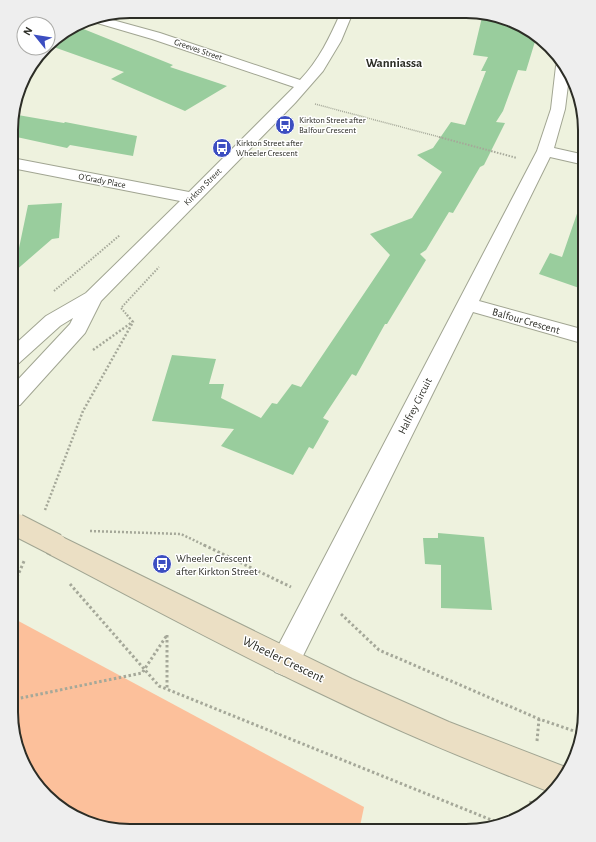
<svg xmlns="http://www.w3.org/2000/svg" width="596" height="842" viewBox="0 0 596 842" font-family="'Alegreya Sans',sans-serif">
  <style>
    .green { fill: #fcc09b }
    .building { fill: #99cd9d }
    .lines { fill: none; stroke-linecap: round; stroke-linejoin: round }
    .street-casing { stroke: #a1a592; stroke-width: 2 }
    .secondary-casing { stroke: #a1a592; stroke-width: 2 }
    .path-far3 { stroke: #a5a899; stroke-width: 1.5; stroke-dasharray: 1 1; stroke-linecap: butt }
    .path-far2 { stroke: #a5a899; stroke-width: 2; stroke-dasharray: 1.5 1.5; stroke-linecap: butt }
    .path-far1 { stroke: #a5a899; stroke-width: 2.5; stroke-dasharray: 2 2; stroke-linecap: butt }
    .path { stroke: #a5a899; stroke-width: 3; stroke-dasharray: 2.5 2.5; stroke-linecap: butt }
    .street { fill: #fff; fill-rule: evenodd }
    .secondary { fill: #ebdfc4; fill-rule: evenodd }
    .secondary-bridge-casing { stroke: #a1a592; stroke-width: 24; stroke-linecap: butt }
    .secondary-bridge { stroke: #ebdfc4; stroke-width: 22 }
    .labels { text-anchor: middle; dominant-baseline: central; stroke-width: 3; stroke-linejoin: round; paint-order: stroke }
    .far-street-label { font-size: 9px; fill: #2c2d26; stroke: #fff }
    .far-poi-label { font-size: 9px; fill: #2c2d26; stroke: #fff; text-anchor: start }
    .street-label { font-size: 11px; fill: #2c2d26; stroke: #fff }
    .poi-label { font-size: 11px; fill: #2c2d26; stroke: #fff; text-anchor: start }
    .far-district-label { font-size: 13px; font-weight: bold; fill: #2c2d26; stroke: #fff }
    .near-street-label { font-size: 13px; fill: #2c2d26; stroke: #fff }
    .rim { fill: none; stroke: #2c2d26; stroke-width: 2 }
  </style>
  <rect width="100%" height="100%" fill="#eef2de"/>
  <!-- green -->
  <path class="green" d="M11,617L364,807L359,831L115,830L64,811L23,764L11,712Z"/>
  <!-- building -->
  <path class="building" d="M483,13L537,35L526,71L518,70L503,111L496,122L505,123L484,165L480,167L453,213L449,212L426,250L420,254L426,260L387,324H385L356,376L352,374L323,418L329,421L313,449L309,447L293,475L221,446L234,429L152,421L172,355L216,359L209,384H224L221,398L261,418L272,403L277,404L292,384L301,387L390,255L370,234L412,218L442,172L417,155L433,148L451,122L465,125L486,71H481L488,57L473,55Z
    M76,26L173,65L170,67L227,86L185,111L111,79L124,72L48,45L52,40Z
    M12,114L64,123L65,122L137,136L133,156L70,145L67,148L12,136Z
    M581,202H585V290L539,274L550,253L562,257Z
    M62,203L59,238L52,239L14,272L28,205Z
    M438,533L484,537L492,610L441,608V565L425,564L423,538H438Z"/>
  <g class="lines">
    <!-- street casing -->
    <g class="street-casing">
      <path id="street" d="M341,12H353L341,41L323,71L295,103L101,301L85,333L20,405L12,407V386L70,324L73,318L60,326L19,363L12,365V347L46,316L86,293L180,201L12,168V158L189,192L294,87L152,39L87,20L98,16L160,33L300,80C319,60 330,37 341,12Z
        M558,63H561L569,73V77L565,109L554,148L585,155V165L550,157L479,301L585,330V344L473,312L295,672L285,676L275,672L271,662L275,652L537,151L551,109L556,66Z"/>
    </g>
    <!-- secondary casing -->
    <g class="secondary-casing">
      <path id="secondary" d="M56,534L352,679L449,722L568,768L565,778L550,792C475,763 402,733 330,698C234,653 141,602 47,553L43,545L47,537Z"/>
    </g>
    <!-- path-far3 -->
    <path class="path-far3" d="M315,104L443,138"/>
    <!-- path-far2 -->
    <path class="path-far2" d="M439,137L517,158
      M54,291L120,235
      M128,316L121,308L159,267"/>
    <!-- path-far1 -->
    <path class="path-far1" d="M93,350L131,323
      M12,427L16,421
      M11,493L17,498
      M45,510L83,411L133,322L127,315
      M90,531L181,534L206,546"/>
    <!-- path -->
    <path class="path" d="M204,545L291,587
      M70,584L159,686L499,823
      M11,591L25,559
      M341,614L379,650L539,719L580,733
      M167,635V689
      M11,700L142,673L167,635
      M537,741L539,719
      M530,808L531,801"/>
    <!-- street -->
    <use href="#street" class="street"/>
    <!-- secondary -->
    <use href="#secondary" class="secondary"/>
    <!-- secondary-bridge casing -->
    <g class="secondary-bridge-casing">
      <path id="secondary-bridge" d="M17,525L56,545"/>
    </g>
    <!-- secondary-bridge -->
    <use href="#secondary-bridge" class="secondary-bridge"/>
  </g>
  <!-- icons -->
  <defs>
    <g id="bus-disc" transform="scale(1)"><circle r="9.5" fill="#3c4ec1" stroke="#fff"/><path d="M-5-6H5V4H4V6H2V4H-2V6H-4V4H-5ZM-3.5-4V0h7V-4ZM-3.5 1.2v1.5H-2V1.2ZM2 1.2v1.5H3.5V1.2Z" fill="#fff"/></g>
  </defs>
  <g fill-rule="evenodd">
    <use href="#bus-disc" x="285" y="125"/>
    <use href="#bus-disc" x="222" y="148"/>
    <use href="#bus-disc" x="162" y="564"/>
  </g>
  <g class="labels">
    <!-- far-street labels -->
    <g class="far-street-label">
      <text transform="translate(198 50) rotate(19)">Greeves Street</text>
      <text transform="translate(102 181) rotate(11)">O'Grady Place</text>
      <text transform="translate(203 187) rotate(-45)">Kirkton Street</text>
    </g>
    <!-- far-poi labels -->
    <g class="far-poi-label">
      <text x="299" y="120">Kirkton Street after<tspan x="299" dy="10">Balfour Crescent</tspan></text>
      <text x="236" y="143">Kirkton Street after<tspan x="236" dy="10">Wheeler Crescent</tspan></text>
    </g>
    <!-- street labels -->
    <g class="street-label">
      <text transform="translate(526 321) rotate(16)">Balfour Crescent</text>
      <text transform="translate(415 406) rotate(-63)">Halfrey Circuit</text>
    </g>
    <!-- poi labels -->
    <g class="poi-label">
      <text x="176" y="558">Wheeler Crescent<tspan x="176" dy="13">after Kirkton Street</tspan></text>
    </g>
    <!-- far-district labels -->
    <g class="far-district-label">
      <text x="394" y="63">Wanniassa</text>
    </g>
    <!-- near-street labels -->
    <g class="near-street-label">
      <text transform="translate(283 660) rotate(26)">Wheeler Crescent</text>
    </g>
  </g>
  <!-- crop -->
  <path d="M0 0H596V842H0ZM130 18H466A112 112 0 0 1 578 130V712A112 112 0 0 1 466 824H130A112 112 0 0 1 18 712V130A112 112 0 0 1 130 18Z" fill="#eee" fill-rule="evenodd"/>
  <path class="rim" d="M130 18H466A112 112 0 0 1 578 130V712A112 112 0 0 1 466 824H130A112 112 0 0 1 18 712V130A112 112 0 0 1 130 18Z"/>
  <!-- north arrow -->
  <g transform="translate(36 36) rotate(300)"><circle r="19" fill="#ffffff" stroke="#ababa8"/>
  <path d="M0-3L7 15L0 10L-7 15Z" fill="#3c4ec1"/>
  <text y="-6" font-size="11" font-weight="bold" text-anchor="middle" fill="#2c2d26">N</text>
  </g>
</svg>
